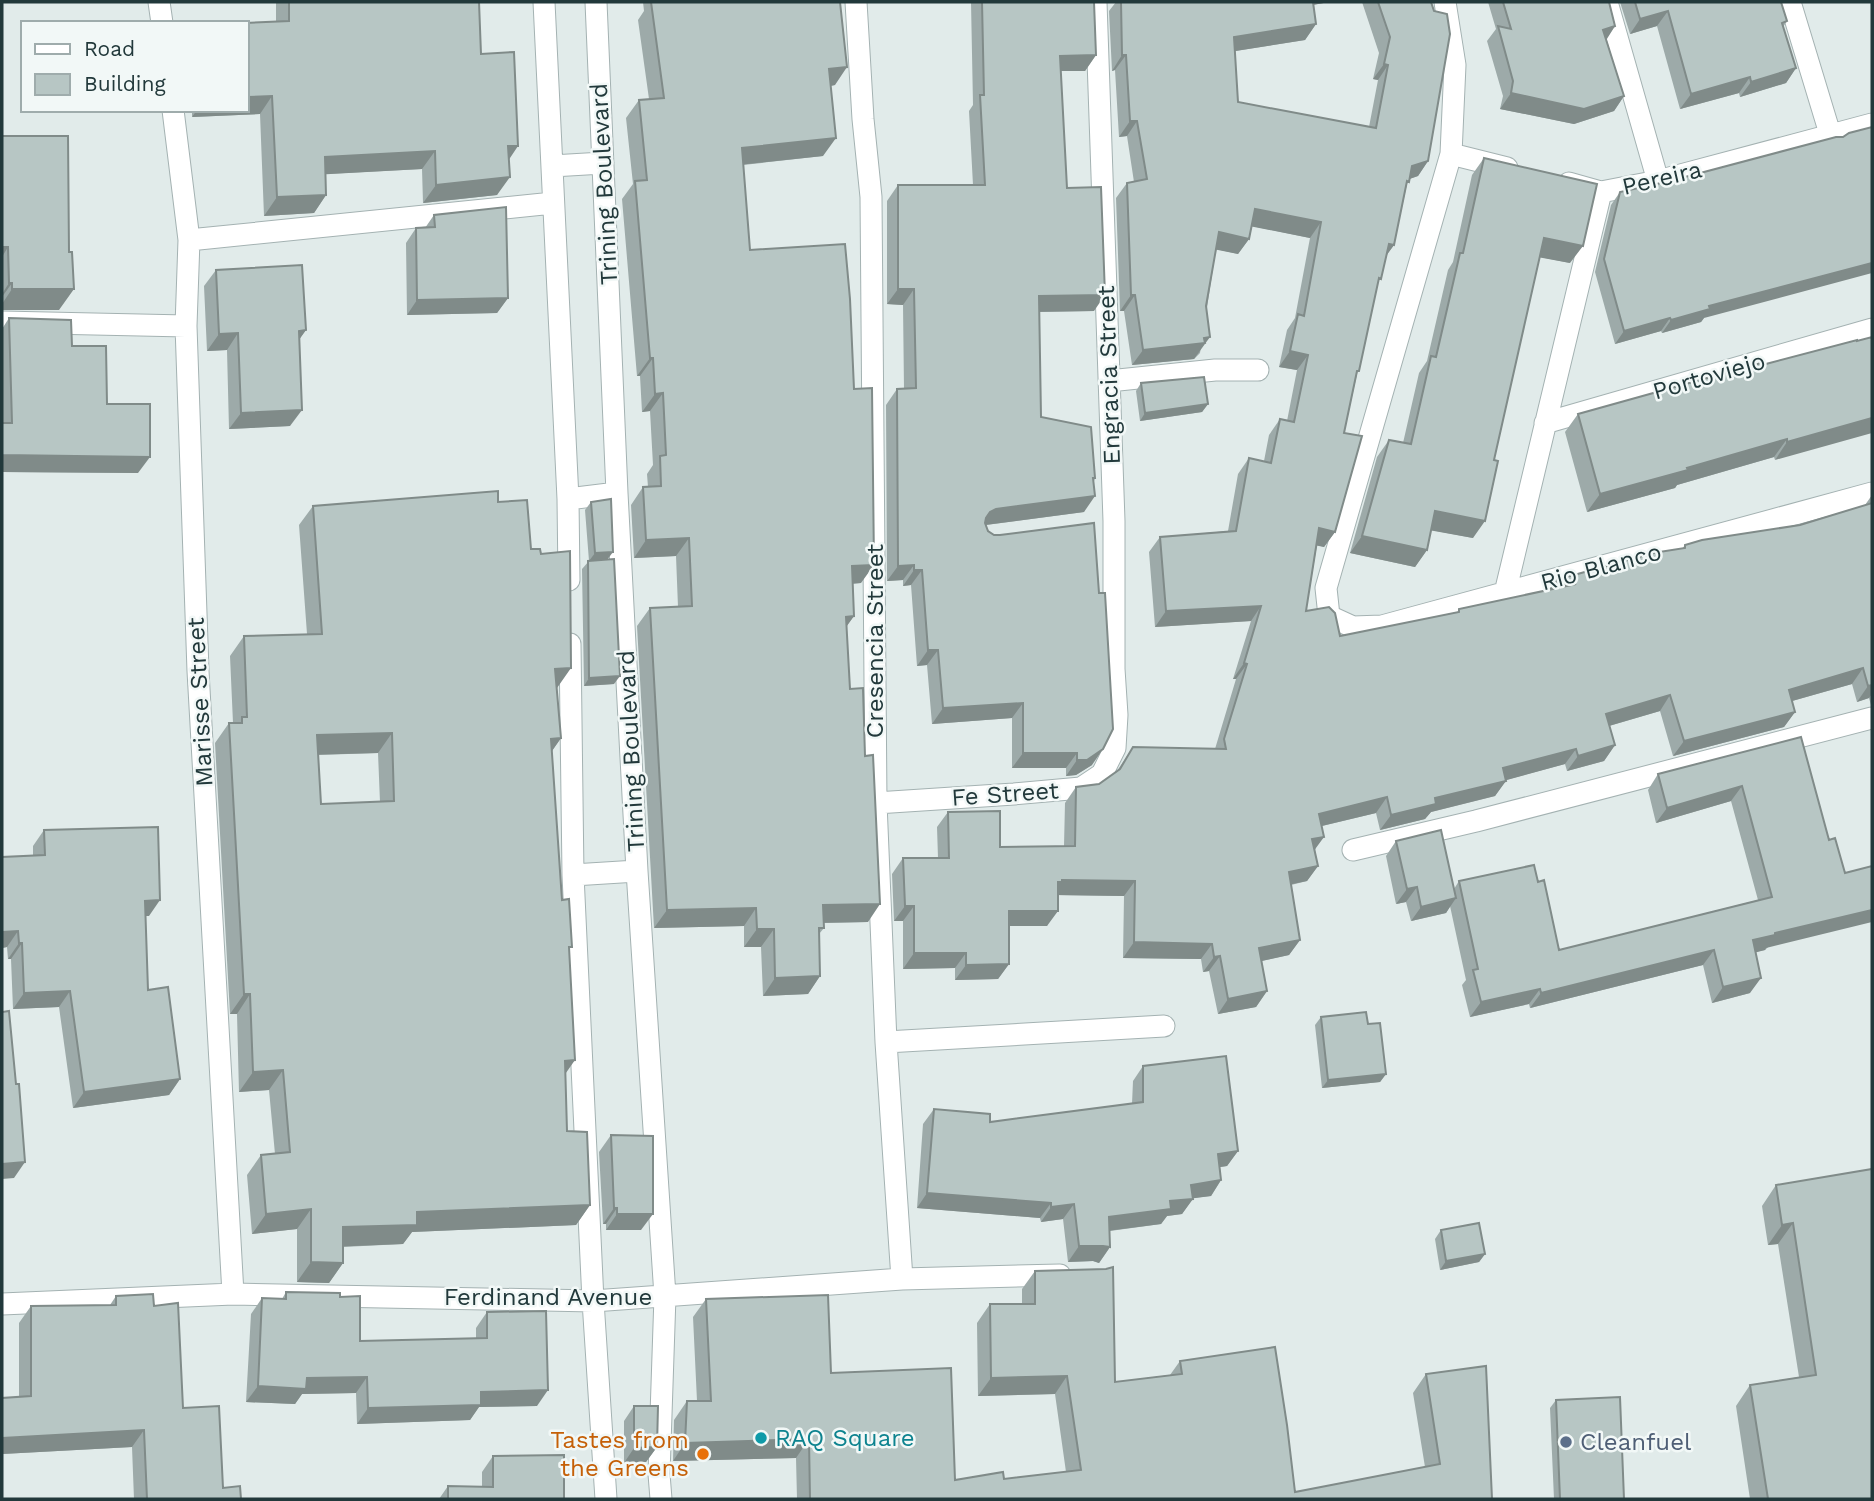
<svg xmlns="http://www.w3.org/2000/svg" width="1874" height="1501" viewBox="0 0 1874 1501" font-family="'Work Sans',sans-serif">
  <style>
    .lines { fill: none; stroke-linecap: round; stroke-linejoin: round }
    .street-casing { stroke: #a4b2b2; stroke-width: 23 }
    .street { stroke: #fff; stroke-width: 21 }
    .wall { fill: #9daaa9; fill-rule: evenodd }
    .shaded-wall { fill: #808b89 }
    .building { fill: #b7c6c4; stroke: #808b89; stroke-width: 2; fill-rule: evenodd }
    .culture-dot { fill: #0f9aa8; stroke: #f2f8f7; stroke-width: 2.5 }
    .service-dot { fill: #5c6f8a; stroke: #f2f8f7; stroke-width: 2.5 }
    .food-dot { fill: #e8710a; stroke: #f2f8f7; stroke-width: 2.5 }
    .labels { text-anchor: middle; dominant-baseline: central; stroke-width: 5; stroke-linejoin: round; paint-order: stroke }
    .street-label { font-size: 24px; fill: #22393b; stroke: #f2f8f7 }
    .culture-label { font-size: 24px; fill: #0d838f; stroke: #f2f8f7; text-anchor: start }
    .food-label { font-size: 24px; fill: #c56008; stroke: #f2f8f7; text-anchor: end }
    .service-label { font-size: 24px; fill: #4e5e75; stroke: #f2f8f7; text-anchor: start }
  </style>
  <rect width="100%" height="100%" fill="#e1ebea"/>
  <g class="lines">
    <!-- street casing -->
    <g class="street-casing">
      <path id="street" d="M159,2L162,23
        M544,2L568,499L569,580
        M596,2L617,493L637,871L665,1296L659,1474L661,1499
        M856,2L863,119L871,197L876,803L886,1042L902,1279
        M1445,2L1455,65L1451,154L1326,588L1329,616L1353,627L1382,626L1872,493
        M1607,2L1658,181
        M1790,2L1831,137
        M173,110L189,240L186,326L198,671L233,1294
        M1451,154L1507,168
        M552,166L603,163
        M1569,183L1601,192L1658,181L1872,124
        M189,240L553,203
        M2,322L186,326
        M1109,381L1215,370H1258
        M1545,423L1872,329
        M568,499L617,493
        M1505,593L1601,192
        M570,644L573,875L593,1301L606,1499
        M876,803L1014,794L1081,788L1102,774L1115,748L1117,715L1114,669V521L1096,2
        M1353,850L1476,821L1872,718
        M573,875L637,871
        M886,1042L1164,1026
        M2,1304L233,1294L593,1301L902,1279L1060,1275"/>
    </g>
    <!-- street -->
    <use href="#street" class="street"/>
  </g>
  <!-- wall -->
  <path class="wall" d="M276,2H479L481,54L509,159L497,195L423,203L422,169L326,174V195L314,213L264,216L260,114L192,117V110H247L276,21Z
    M643,2H840L835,85L831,86L823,156L743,165L750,250L861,583L853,584L854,616L846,627L850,689L868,922L824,923V928L819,934L820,976L808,994L763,996L761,947H744V926L654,928L637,626L650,608L678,607L676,556L634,558L631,505L643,487H648L647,474L653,465L650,411L642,412L640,376H637L622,199L633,184L626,118L639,100L649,99L638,20L644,11Z
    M971,2H1094L1096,55L1085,71H1060L1067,188L1094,311L1039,312L1041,417L1095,478L1084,512L986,525L1092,765L1076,775L1066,776V768H1012V718L932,724L927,665L917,666L911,585L903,586V580L887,581L886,405L897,389H904L903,305L887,304V201L898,185H973L969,111L973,105Z
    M1116,2H1329L1313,5L1316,24L1305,40L1235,51L1238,102L1369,127L1378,80L1373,79L1379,53L1362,2H1431L1428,161L1418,176L1409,179L1407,184L1394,245L1386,256L1377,284L1344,433L1335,532L1324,547L1317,545L1306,611L1340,636L1457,613L1459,609L1549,590L1556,580L1682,549L1685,545L1800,525L1865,505L1872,495V706L1871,705L1869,698L1857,702L1852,684L1792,701L1795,712L1784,727L1673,756L1660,711L1609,726L1615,745L1604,761L1567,771L1565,764L1506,780L1495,796L1431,812L1425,819L1380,830L1376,813L1322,826L1315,850L1318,866L1307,881L1291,885L1300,940L1289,955L1261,961L1267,991L1256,1007L1218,1014L1209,971L1203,972L1201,959L1123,958L1124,896L1058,895L1047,926H1009V964L998,979L955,980V968L903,969V921H894L892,874L903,858H938L937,827L948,812L1000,847L1064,846L1065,803L1076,787L1099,784L1117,771L1133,747L1215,749L1236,679H1233L1251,621L1155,627L1149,552L1160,537L1228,531L1238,474L1249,458L1264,461L1269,435L1280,419L1287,421L1297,370L1279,367L1287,330L1295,318L1310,238L1252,226L1249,239L1238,254L1216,249L1200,353L1194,359L1132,365L1124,311H1120L1116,198L1127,183L1134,182L1127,136L1119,137L1115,70L1112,71L1109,11Z
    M1488,2H1609L1615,26L1606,39L1624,96L1614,111L1574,124L1500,109L1503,96L1487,41L1496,29Z
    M1620,2H1781L1787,21L1783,27L1796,68L1786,83L1740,97L1739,93L1680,109L1657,26L1630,34Z
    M2,136L69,252L59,310H2Z
    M1484,158L1570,263L1540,257L1473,538L1431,530L1427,550L1415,567L1350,553L1377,457L1389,440L1403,443L1419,373L1427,361L1448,270L1453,262L1472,175Z
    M1620,192L1704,318L1701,322L1662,333L1661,331L1615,344L1595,272L1611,205Z
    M434,215L508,298L497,313L407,315L406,243L416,228H425Z
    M216,270L306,330L299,339L290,426L229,429L227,350L207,351L204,286Z
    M9,318L72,346L107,404L138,473L2,472V329Z
    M1872,337L1775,460L1774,457L1677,485L1675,488L1587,512L1565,432L1578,414Z
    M1141,383L1208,404L1202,412L1140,421L1136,391Z
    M498,502L531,549L557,688L561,738L552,751L562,900L569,951L565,1074L567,1131L590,1205L576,1225L412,1232L403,1244L343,1247V1263L329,1283L297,1282V1229L252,1234L247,1175L261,1155L275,1154L269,1090L239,1092L237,1014H230L215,743L229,723H233L230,656L244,636L307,634L299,525L313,506ZM378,753L380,802L321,804L318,755Z
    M591,502L608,559L614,684L584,686L582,569L589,561L585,510Z
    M1801,737L1829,840L1845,873L1765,950L1755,952L1750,993L1712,1003L1703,965L1530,1008L1529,1004L1470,1017L1462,985L1466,980L1450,906L1446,913L1411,921L1406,902L1396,904L1386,856L1396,841L1454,889L1459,881L1538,882L1559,950L1758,900L1731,801L1656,823L1648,790L1658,774Z
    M44,830L149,916H145L148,990L180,1079L169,1095L73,1108L59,1007L13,1009L11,959H8L7,947L2,948V857L33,856V846Z
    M1321,1017L1368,1024L1386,1074L1380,1082L1322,1088L1315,1025Z
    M1143,1066L1238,1151L1227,1166L1220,1167L1221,1180L1211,1196L1193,1198L1182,1214L1167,1216L1161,1224L1110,1231V1247L1099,1263L1093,1261L1068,1262L1063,1219L1041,1222L1040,1218L917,1208L923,1124L934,1109L990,1122L1132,1104L1133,1081Z
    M611,1135L641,1230H606V1224H603L599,1152Z
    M1872,1169V1499H1750L1736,1406L1750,1385L1799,1377L1778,1244L1768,1245L1762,1206L1776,1185Z
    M1441,1230L1485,1254L1479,1262L1440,1270L1435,1239Z
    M1035,1271L1115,1382L1170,1375L1180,1361L1295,1492L1425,1467L1413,1393L1426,1374L1492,1499H797L796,1458L673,1461L674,1420L687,1401H697L693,1317L706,1299L831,1373L955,1480L1004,1479L1066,1472L1055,1394L978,1396L977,1323L990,1304H1022V1289Z
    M286,1292L340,1297L360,1341L476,1338V1328L487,1312L537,1406L479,1407L470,1420L357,1424L356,1393L302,1394L295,1404L246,1402L251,1314L262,1298L282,1299Z
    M116,1296L154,1306L183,1408L223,1488L241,1499H134L132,1447L2,1454V1398L19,1397V1323L31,1306L110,1305Z
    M1556,1400L1624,1499H1554L1550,1408Z
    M634,1406L657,1447L646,1462L624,1463V1421Z
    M493,1456L564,1499H439L448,1486L482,1487V1472Z"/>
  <!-- shaded-wall -->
  <path class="shaded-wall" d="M1304,2H1329L1301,7Z
    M1668,11L1657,26L1630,34L1640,19Z
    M1316,24L1305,40L1223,53L1234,37Z
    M1615,26L1605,42L1603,30Z
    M1096,55L1085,71H1049L1060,56Z
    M1122,55H1126L1115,70L1112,71Z
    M1384,64L1388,65L1378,80L1373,79Z
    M847,67L835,85L817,88L829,69Z
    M1796,68L1786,83L1740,97L1751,82Z
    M1750,77L1739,93L1680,109L1691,94Z
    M1511,93L1624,96L1614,111L1574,124L1500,109Z
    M272,96L260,114L192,117L197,110H247V97Z
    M1130,121H1137L1127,136L1119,137Z
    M836,138L823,156L729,166L742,148Z
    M508,146H518L506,164Z
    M435,151L422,169L312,175L325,157Z
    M1428,161L1418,176L1401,182L1412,166Z
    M510,177L497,195L423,203L436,185Z
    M326,195L314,213L264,216L277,197Z
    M1255,209L1321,222L1310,238L1244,225Z
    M1219,232L1249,239L1238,254L1208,248Z
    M1544,238L1583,246L1570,263L1532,256Z
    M1389,244L1394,245L1383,260Z
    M2,247H8L2,257Z
    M1872,263V273L1704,318L1701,322L1662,333L1671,320L1709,306Z
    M9,283H12L2,297V294Z
    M12,289H74L59,310H2V304Z
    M898,289H914L903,305L887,304Z
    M1105,295L1094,311L1028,312L1039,296Z
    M1131,295H1135L1124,311H1120Z
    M508,298L497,313L407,315L417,300Z
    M1670,318L1661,331L1615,344L1624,331Z
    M306,330L294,347L299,331Z
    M238,333L227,350L207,351L219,334Z
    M1210,337L1194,359L1132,365L1143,350Z
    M1290,351L1308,355L1297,370L1279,367Z
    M650,358H653L640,376H637Z
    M663,393L650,411L642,412L655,394Z
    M1208,404L1202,412L1140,421L1145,413Z
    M302,410L290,426L229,429L241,413Z
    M1872,418V433L1775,460L1787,442Z
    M1787,439L1774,457L1677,485L1675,488L1587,512L1600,494Z
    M2,455L150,457L138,473L2,472Z
    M1095,496L1084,512L985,525L979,528L990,512L996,509Z
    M1435,511L1485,521L1473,538L1423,529Z
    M1319,528L1335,532L1324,547L1309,544Z
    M1362,536L1427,550L1415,567L1350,553Z
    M689,538L676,556L634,558L646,540Z
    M613,552L607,560L589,561L595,553Z
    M874,565L861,583L839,584L852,566Z
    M914,565L903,580L887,581L898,566Z
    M914,570H922L911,585L903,586Z
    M1556,580L1576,584L1545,595Z
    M1261,606L1251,621L1155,627L1166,611Z
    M854,616L841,634L846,617Z
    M928,650H938L927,665L917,666Z
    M1244,663L1247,664L1236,679H1233Z
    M571,668L557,688L541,689L555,669Z
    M1863,668L1852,684L1778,705L1789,690Z
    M620,676L614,684L584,686L589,678Z
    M1872,685V694L1869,698L1857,702L1868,686Z
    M1670,695L1660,711L1595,730L1606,714Z
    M1023,703L1012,718L932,724L943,708Z
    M1795,712L1784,727L1673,756L1684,741Z
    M392,733L378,753L304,755L317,735Z
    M561,738L547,758L551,739Z
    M1615,745L1604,761L1567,771L1578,756Z
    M1103,749L1092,765L1076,775L1066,776L1077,760Z
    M1576,749L1565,764L1492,784L1503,768Z
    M1023,753H1077L1066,768H1012Z
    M1506,781L1495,796L1431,812L1425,819L1380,830L1391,815L1435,798Z
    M1742,786L1731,801L1656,823L1667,808Z
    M1387,797L1376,813L1309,829L1319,814Z
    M1324,837L1313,852L1312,839Z
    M1318,866L1307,881L1278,887L1289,872Z
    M1062,880L1135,881L1124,896L1053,895L1058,882Z
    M1417,887L1406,902L1396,904L1407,889Z
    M1456,898L1446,913L1411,921L1421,907Z
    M160,900L149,916H134L145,901Z
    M880,904L868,922L811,923L823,905Z
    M905,906H914L903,921H894Z
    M756,908L744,926L654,928L667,910Z
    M1872,910V922L1766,948L1765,950L1742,956L1753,940L1775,933Z
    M1009,911H1058L1047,926H998Z
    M757,929H774L761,947H744Z
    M18,931L7,947L2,948V932Z
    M1300,940L1289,955L1248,964L1259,948Z
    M1134,942L1212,944L1201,959L1123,958Z
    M19,943H22L11,959H8Z
    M1714,950L1703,965L1530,1008L1541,993Z
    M914,953H966L955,968L903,969Z
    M1220,956L1209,971L1203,972L1214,957Z
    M1009,964L998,979L955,980L966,965Z
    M820,976L808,994L763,996L775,978Z
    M1761,978L1750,993L1712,1003L1723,987Z
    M1540,989L1529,1004L1470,1017L1481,1002Z
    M70,991L59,1007L13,1009L24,993Z
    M1267,991L1256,1007L1218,1014L1228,999Z
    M244,994H250L237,1014H230Z
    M575,1060L561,1080L565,1061Z
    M283,1070L269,1090L239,1092L253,1072Z
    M1386,1074L1380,1082L1322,1088L1328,1080Z
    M180,1079L169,1095L73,1108L84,1092Z
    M1238,1151L1227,1166L1207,1169L1218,1154Z
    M25,1162L14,1178L2,1179V1164Z
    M1221,1180L1211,1196L1180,1200L1191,1185Z
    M927,1193L1051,1203L1040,1218L917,1208Z
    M1193,1199L1182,1214L1167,1216L1161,1224L1099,1232L1109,1217L1170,1201Z
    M1074,1204L1063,1219L1041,1222L1051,1207Z
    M590,1205L576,1225L412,1232L403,1244L329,1247L343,1227L417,1212Z
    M614,1208H617L606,1224H603Z
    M311,1209L297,1229L252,1234L266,1214Z
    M617,1214H653L641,1230H606Z
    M1793,1223L1778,1244L1768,1245L1782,1225Z
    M1079,1246H1103L1110,1247L1099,1263L1093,1261L1068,1262Z
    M1485,1254L1479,1262L1440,1270L1446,1261Z
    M311,1262L343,1263L329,1283L297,1282Z
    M1067,1376L1055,1394L978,1396L991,1378Z
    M367,1377L356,1393L302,1394L295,1404L246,1402L258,1386L307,1378Z
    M548,1390L537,1406L479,1407L470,1420L357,1424L368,1408L481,1392Z
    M144,1430L132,1447L2,1454V1438Z
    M809,1439L796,1458L673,1461L685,1443Z
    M657,1447L646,1462L624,1463L634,1448Z"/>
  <!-- building -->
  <path class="building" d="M289,2H479L481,54L514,52L518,146H508L510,177L436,185L435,151L325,157L326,195L277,197L272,96L247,97V23H245L289,21Z
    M651,2H840L847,67L829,69L836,138L742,148L750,250L845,244L850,299L854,389L872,388L874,565L852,566L854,616L846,617L850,689L863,688L865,756L873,755L880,904L823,905L824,928H819L820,976L775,978L774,929H757L756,908L667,910L650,608L692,606L689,538L646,540L643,487L661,486L660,456L666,455L663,393L655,394L653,358H650L635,181L647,180L639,100L664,98Z
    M982,2H1094L1096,55L1060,56L1067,188L1101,187L1105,295L1039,296L1041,417L1091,427L1095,478H1093L1095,496L996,509L990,512L986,518L985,523L988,531L994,535H1000L1094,523L1099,593H1105L1113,729L1103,749L1087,760H1077V753H1023V703L943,708L938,650H928L922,570H914V565L898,566L897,389L916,388L914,289H898V185H985L980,95H984Z
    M1121,2H1313L1316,24L1234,37L1238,102L1376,128L1388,65L1384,64L1390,37L1378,2H1431L1434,11L1447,14L1450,34L1428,161L1412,166L1409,182L1407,181L1394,245L1389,244L1381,279L1379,278L1359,371H1357L1344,433L1362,436L1335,532L1319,528L1306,611L1329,607L1335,613L1340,636L1459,612V609L1576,584L1556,580L1653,553L1685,548V545L1702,540L1800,525L1872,503V685L1868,686L1863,668L1789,690L1795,712L1684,741L1670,695L1606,714L1615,745L1578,756L1576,749L1503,768L1506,781L1435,798L1436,804L1391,815L1387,797L1319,814L1324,837L1312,839L1318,866L1289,872L1300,940L1259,948L1267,991L1228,999L1220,956L1214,957L1212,944L1134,942L1135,881L1062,880V882H1058V911H1009V964L966,965V953H914V906H905L903,858H949L948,812L1000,811V847L1075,846L1076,787L1099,784L1120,769L1133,747L1226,749L1224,739L1247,664L1244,663L1261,606L1166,611L1160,537L1236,531L1249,458L1271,463L1280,419L1294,422L1308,355L1290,351L1298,314L1304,316L1321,222L1255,209L1249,239L1219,232L1206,306L1210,337L1204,338L1205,343L1143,350L1135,295H1131L1127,183L1147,179L1137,121H1130L1126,55H1122Z
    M1503,2H1609L1615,26L1603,30L1624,96L1584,109L1511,93L1513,81L1498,26L1511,29Z
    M1635,2H1781L1787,21L1782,23L1796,68L1751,82L1750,77L1691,94L1668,11L1640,19Z
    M1872,127V263L1709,306L1710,309L1671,320L1670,318L1624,331L1604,259L1620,192L1670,181L1836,137H1843L1849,133Z
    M2,136H68L69,252H72L74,289H12V283H9L8,247H2Z
    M1484,158L1597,184L1583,246L1544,238L1494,460L1498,461L1485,521L1435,511L1427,550L1362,536L1389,440L1411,444L1431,356L1436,357L1460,253H1463Z
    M506,207L508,298L417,300L416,228L435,227L434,215Z
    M302,265L306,330L299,331L302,410L241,413L238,333L219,334L216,270Z
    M9,318L71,320L72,346H106L107,404H150V457L2,455V466V423H12Z
    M1872,337V418L1787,442V439L1687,468L1688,470L1600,494L1578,414L1761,363L1762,365L1857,340V341Z
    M1204,377L1208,404L1145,413L1141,383Z
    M498,491V502L527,500L531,549H540L541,554L570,551L571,668L555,669L561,738L551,739L562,900L569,899L572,947H569L575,1060L565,1061L567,1131L587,1132L590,1205L417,1212V1225L343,1227V1263L311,1262V1209L266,1214L261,1155L290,1152L283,1070L253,1072L250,994H244L229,723H242V717H247L244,636L322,634L313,506ZM392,733L394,801L321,804L317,735Z
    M611,499L613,552L595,553L591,502Z
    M614,559L620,676L589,678L588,561Z
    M1801,737L1829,840L1835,838L1845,873L1872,866V910L1775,933V935L1753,940L1761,978L1723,987L1714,950L1541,993L1540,989L1481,1002L1473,970L1478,969L1459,881L1534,865L1538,882L1544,880L1559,950L1772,897L1742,786L1667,808L1658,774Z
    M158,827L160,900L145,901L148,990L168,987L180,1079L84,1092L70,991L24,993L22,943H19L18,931L2,932V857L45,855L44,830Z
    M1441,830L1456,898L1421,907L1417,887L1407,889L1396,841Z
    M9,1011L16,1084H19L25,1162L2,1164V1012Z
    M1366,1012L1368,1024L1380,1023L1386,1074L1328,1080L1321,1017Z
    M1226,1056L1238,1151L1218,1154L1221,1180L1191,1185L1193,1199L1170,1201L1171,1209L1109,1217L1110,1247L1103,1246H1079L1074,1204L1051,1207V1203L927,1193L934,1109L990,1114V1122L1143,1102V1066Z
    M611,1135L653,1136V1214H617V1208H614Z
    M1872,1169V1499H1768L1750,1385L1816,1375L1793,1223L1782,1225L1776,1185Z
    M1479,1223L1485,1254L1446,1261L1441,1230Z
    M1113,1267L1115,1382L1182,1374L1180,1361L1275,1347L1287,1425L1295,1492L1440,1464L1426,1374L1486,1366L1492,1499H810L809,1439L685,1443L687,1401H711L706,1299L828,1295L831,1373L951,1368L955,1480L1003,1472L1004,1479L1081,1470L1067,1376L991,1378L990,1304H1035V1271L1106,1269Z
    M286,1292L340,1293V1297L360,1296V1341L487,1338V1312L546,1311L548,1390L481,1392V1405L368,1408L367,1377L307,1378L306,1389L258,1386L262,1298L286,1299Z
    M153,1294L154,1306L178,1303L183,1408L219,1406L223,1488L240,1486L241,1499H147L144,1430L2,1438V1398L31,1396V1306L116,1305V1296Z
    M1620,1397L1624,1499H1560L1556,1400Z
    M634,1406H658L657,1447L634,1448Z
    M564,1455V1499H448V1486L493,1487V1456Z"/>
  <!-- markers -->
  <circle class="culture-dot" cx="761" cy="1438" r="7"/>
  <circle class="service-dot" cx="1566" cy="1442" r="7"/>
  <circle class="food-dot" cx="703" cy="1454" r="7"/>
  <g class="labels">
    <!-- street labels -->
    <g class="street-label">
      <text transform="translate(1662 178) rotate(-13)">Pereira</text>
      <text transform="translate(604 184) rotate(-93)">Trining Boulevard</text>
      <text transform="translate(1109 375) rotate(-92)">Engracia Street</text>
      <text transform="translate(1709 376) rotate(-16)">Portoviejo</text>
      <text transform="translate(1601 567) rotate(-15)">Rio Blanco</text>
      <text transform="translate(875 641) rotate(-90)">Cresencia Street</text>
      <text transform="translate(200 702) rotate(-93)">Marisse Street</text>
      <text transform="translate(631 751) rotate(-93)">Trining Boulevard</text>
      <text transform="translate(1005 794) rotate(-4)">Fe Street</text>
      <text x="548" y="1297">Ferdinand Avenue</text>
    </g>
    <!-- culture labels -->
    <g class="culture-label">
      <text x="775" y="1438">RAQ Square</text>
    </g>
    <!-- food labels -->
    <g class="food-label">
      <text x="689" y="1440">Tastes from<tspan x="689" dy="28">the Greens</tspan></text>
    </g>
    <!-- service labels -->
    <g class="service-label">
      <text x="1580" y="1442">Cleanfuel</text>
    </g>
  </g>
  <!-- border -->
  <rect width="1874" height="1501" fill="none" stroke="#22393b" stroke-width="7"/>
  <!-- legend -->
  <rect x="21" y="21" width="228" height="91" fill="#f2f8f7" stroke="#9facac" stroke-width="2"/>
  <rect x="35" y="44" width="35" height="10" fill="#ffffff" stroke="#9facac" stroke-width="2"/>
  <text x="84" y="56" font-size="21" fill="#22393b">Road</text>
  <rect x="35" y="74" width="35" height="21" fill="#b7c6c4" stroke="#9facac" stroke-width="2"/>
  <text x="84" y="91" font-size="21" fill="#22393b">Building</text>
</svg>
